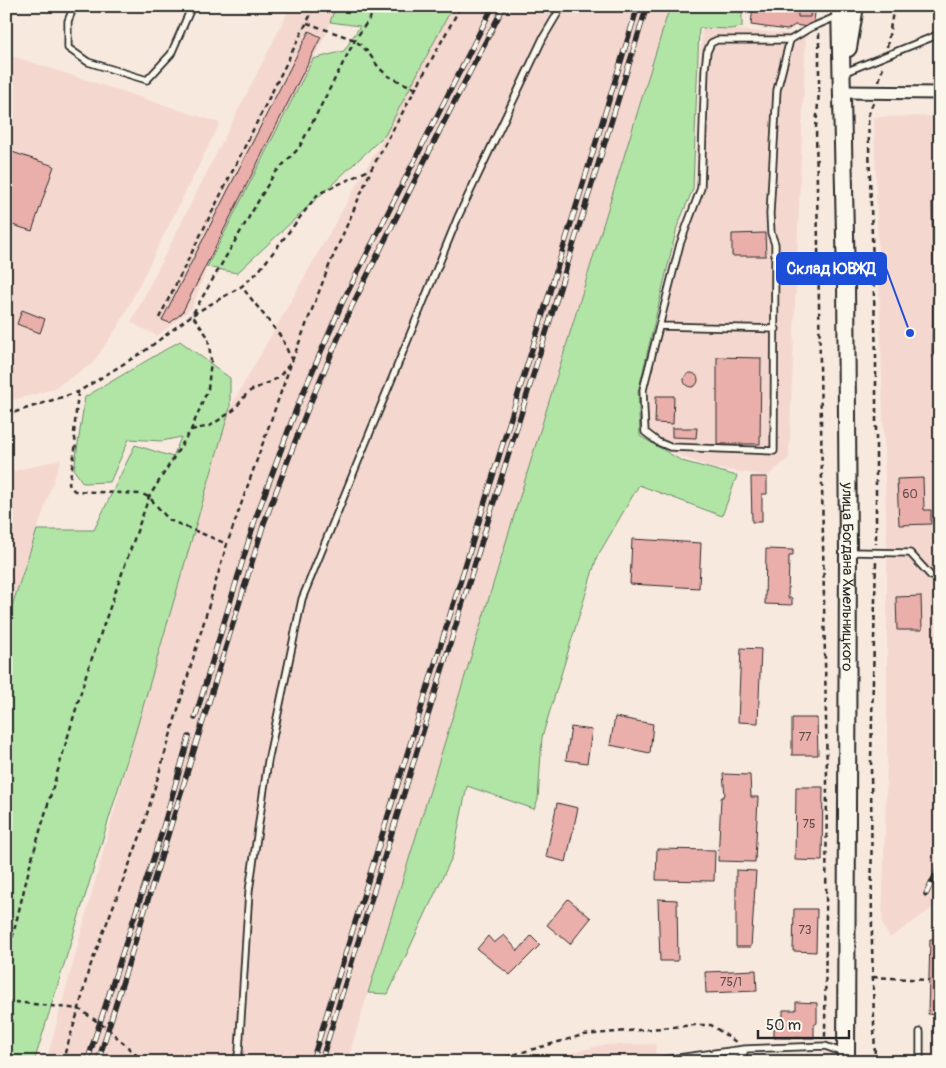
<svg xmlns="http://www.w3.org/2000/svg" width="946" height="1068" viewBox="0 0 946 1068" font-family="Pangolin,sans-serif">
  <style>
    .built { fill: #f4d8cf }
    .green { fill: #b1e5a6; stroke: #6e8868 }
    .building { fill: #eaafab; stroke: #2b2b2b }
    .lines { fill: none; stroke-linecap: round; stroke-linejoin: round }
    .lane-casing { stroke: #2b2b2b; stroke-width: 9 }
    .street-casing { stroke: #2b2b2b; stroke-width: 15 }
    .secondary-casing { stroke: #2b2b2b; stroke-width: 20 }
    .path { stroke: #2b2b2b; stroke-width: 2.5; stroke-dasharray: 5 4; stroke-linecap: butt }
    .lane { stroke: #fbf7ec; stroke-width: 5.5 }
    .street { stroke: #fbf7ec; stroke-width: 11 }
    .secondary { stroke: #fbf7ec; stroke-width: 16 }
    .rail-casing { stroke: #2b2b2b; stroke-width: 5.5 }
    .rail { stroke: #fbf7ec; stroke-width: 4; stroke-dasharray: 11; stroke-linecap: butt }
    .labels { text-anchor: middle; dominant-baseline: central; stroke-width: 4; stroke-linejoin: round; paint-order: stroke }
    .number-label { font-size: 12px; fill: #5b4c4b }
    .street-label { font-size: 15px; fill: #2b2b2b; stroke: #fbf7ec }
    .leader { fill: none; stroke: #1d4ed8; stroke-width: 2 }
    .callout-dot { fill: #1d4ed8; stroke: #fbf7ec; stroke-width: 2 }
    .callout { fill: #1d4ed8; stroke: #1d4ed8; stroke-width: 2 }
    .callout-label { font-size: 16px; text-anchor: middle; font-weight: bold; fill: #fff }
  </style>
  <rect width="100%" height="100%" fill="#f8e9df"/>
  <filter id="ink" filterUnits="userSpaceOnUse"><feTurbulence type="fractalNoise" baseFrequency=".02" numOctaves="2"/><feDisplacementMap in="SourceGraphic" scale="10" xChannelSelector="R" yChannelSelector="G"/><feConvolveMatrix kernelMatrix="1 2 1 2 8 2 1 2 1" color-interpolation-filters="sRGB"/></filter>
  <g filter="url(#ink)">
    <!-- built -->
    <path class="built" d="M291,6H336L327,32L207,267L192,308L157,336L131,322Z
      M453,6H670L347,1062H46L135,734L230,408L385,135Z
      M702,27L806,35L789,458L768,476L712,468L670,452L642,434L640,391L680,233L696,186Z
      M6,54L220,123L119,325L92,364L53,389L6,402Z
      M940,116V903L890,938L882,924L887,761V549L874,117Z
      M61,459L37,530L6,624V473Z
      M656,1044L655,1062H540L601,1045Z"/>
    <!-- green -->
    <path class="green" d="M336,6H453L385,135L237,273L207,267L313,59L344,51L360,26L330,22Z
      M670,6H742V27L730,29L699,28L693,189L677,227L638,392L640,436L682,461L737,476L722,516L639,485L597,557L542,737L538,800L534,809L467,786L453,855L388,994L368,993Z
      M180,341L230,378V408L135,734L34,1062H6V624L37,530H94L135,445L173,457L181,437L162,441L129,439L110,482L83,483L74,470L85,397Z"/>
    <!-- building -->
    <path class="building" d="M753,6H816L813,28L795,25L787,30L751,25Z
      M798,6H811L810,17H798Z
      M309,31L321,37L182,313L170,323L162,320Z
      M6,150L54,166L32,231L6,223Z
      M932,202H940V266H933Z
      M765,233L766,256H732V234Z
      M933,292H940V356H932Z
      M22,310L45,319L40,333L17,324Z
      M717,357L761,358L760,444H717Z
      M684 380a7 7 0 1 1 14 0a7 7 0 1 1-14 0Z
      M656,396H674L673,424L655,423Z
      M672,428H697L696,438L672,437Z
      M751,477H767V494H762V522H752Z
      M923,478L924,510H931V524L899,525L897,479Z
      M632,539L701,543L699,588L630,584Z
      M766,549L793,550V556H789L788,598H792V605L765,604Z
      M921,596L922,630H897L896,597Z
      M741,648L761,649L758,723L738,722Z
      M615,717L653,724L650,753L610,745Z
      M792,718H817L818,755H792Z
      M571,727L592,730L587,763L566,760Z
      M723,774L750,775L751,797H758L755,862L718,861L721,798L725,795Z
      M796,787H823L822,861L795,860Z
      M557,803L578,808L566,862L546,857Z
      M657,849L715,850L714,881L656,880Z
      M736,870L756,871L751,947H736Z
      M568,899L591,918L570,944L547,925Z
      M658,899L677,900L678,961H660Z
      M794,909H817L816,952L793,951Z
      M937,918H940V1015L928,1014L930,939H937Z
      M504,935L518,951L531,936L540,945L510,975L477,949L488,936L494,943Z
      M756,970L757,991L706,993L705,972Z
      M796,1002L817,1003V1023L814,1025V1038H774V1020L783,1021V1010H796Z"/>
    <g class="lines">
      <!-- lane casing -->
      <g class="lane-casing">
        <path id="lane" d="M74,6L68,21V48L88,62L147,80L171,54L192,6
          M790,40H717L711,43L707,52L705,69L701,188L680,244L643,390L645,432L658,442L670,447L774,451L775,244L771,233L770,214L777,90L790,40L810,28L838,16
          M845,72L940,34
          M6,294H7
          M660,326L776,329
          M850,552L910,553L931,576H940
          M920,1032V1062
          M236,1062L239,1051L249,891L268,761L302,599L458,217L543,38L562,6
          M648,1062L745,1049L825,1046L844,1053
          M722,1062L741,1051
          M741,1062L745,1049"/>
      </g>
      <!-- street casing -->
      <g class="street-casing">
        <path id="street" d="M843,92L940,93"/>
      </g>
      <!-- secondary casing -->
      <g class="secondary-casing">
        <g id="secondary">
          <path id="s1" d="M840,6L846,280L848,552L846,1062"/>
          <path d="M848,48L855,6"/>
        </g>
      </g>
      <!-- path -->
      <path class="path" d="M822,13V6
        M307,23L355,40L368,52L379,68L388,76L416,89
        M819,33V92L816,127L827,779L825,1038
        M887,47L894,6
        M879,81L883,67
        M873,103L868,116L876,356V544
        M159,318L315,6
        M78,392L74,433L76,444L69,484L71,488L75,491L142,494L149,497L169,520L227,544
        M6,415L78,392L146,350L192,315L274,174L299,148L355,40L378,6
        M191,430L210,426L234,410L248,392L278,378L292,361L282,338L242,287
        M6,964L30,865L86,675L149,497L191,430L208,389L211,360L208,337L192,315L242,286L258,272L318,194L371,169
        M873,977L929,980
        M6,1001L79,1009L108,1029L144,1062
        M62,1062L79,1009L88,972L141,834L227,544L292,361L329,266L372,168L461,6
        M488,1062L583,1035L695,1025H711L736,1042
        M824,1062L825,1053
        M875,1062L872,944L871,759L876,560"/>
      <!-- lane -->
      <use href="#lane" class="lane"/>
      <!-- street -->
      <use href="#street" class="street"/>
      <!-- secondary -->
      <use href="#secondary" class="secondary"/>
      <!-- rail casing -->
      <g class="rail-casing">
        <path id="rail" d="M195,718L255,520L297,407L343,301L493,6
          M926,894L940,866
          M87,1062L160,838L189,737
          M98,1062L264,523L306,413L352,306L444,122L504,6
          M312,1062L638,6
          M321,1062L647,6"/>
      </g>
      <!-- rail -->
      <use href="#rail" class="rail"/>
    </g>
  </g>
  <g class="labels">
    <!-- number labels -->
    <g class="number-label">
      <text x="910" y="494">60</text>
      <text x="805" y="737">77</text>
      <text x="809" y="824">75</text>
      <text x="805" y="930">73</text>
      <text x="731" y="982">75/1</text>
    </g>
    <!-- street labels -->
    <g class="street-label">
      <text stroke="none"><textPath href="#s1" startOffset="571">улица Богдана Хмельницкого</textPath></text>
    </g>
  </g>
  <!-- callouts -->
  <path class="leader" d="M910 333L886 268"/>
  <circle class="callout-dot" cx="910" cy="333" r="5"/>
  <rect class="callout" x="777" y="253" width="109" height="31" rx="5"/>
  <g class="callout-label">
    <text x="831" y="274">Склад ЮВЖД</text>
  </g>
  <!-- margin -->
  <rect width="946" height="1068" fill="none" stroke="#fbf7ec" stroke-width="25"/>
  <rect x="12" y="12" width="921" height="1043" fill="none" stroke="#2b2b2b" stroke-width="2" filter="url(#ink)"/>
  <!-- scale -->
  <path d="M758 1030v8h91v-8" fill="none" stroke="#2b2b2b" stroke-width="2.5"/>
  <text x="766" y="1030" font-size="15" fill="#2b2b2b" stroke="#fbf7ec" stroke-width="4" paint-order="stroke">50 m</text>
</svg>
